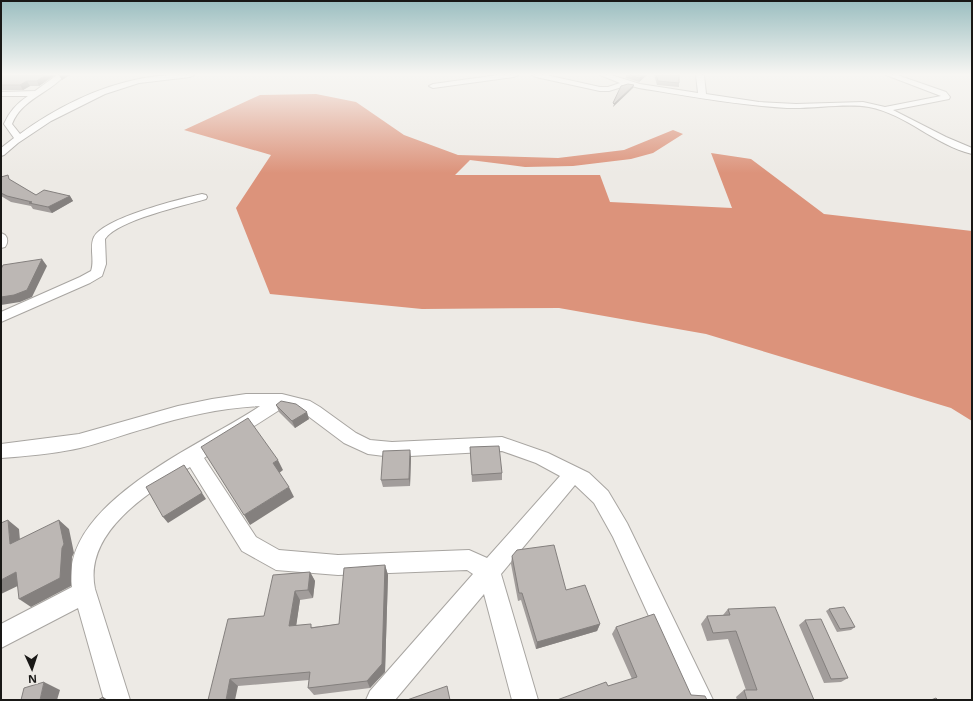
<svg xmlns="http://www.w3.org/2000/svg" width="973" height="701" viewBox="0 0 973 701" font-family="'Noto Sans',sans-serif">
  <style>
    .forest { fill: #dc937b }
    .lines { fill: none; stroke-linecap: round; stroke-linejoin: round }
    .minor-casing { stroke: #a8a5a1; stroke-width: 2 }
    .minor { fill: #fff; fill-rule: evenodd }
    .wall { fill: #a29d9b }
    .shaded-wall { fill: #84807e }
    .building { fill: #bcb7b4; stroke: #84807e }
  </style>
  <rect width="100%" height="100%" fill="#edeae5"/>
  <!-- forest -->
  <path class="forest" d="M316,94L356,102L404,135L458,155L558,158L624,150L673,130L683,134L653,153L631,159L573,166L525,167L470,160L455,175H600L610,202L732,208L711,153L751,159L824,214L972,231V421L951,408L706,334L559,308L422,309L270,294L236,208L271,155L184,130L260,95Z"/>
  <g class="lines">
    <!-- minor casing -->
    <g class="minor-casing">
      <path id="minor" d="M57,75H65C48,94 22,99 12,124L20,134C54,109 97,87 139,79C157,75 175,75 194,75L190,77L139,83L105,94L51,121L18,143L4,155L1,156V148L14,138L4,124C9,112 17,103 28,96H1V92L35,91Z
        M498,75H518L514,77L433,88L429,86L433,84Z
        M532,75H546L600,87H608L620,83L600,75H611L640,84L698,93L696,75H704L706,94L759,102L796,104L863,102L885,107L941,96L886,75H897L946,92L950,97L949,99L893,110L946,137L972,148V154C935,145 906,114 869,107C846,103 812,109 787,108C737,105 688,96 639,88L628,85L609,91H600L536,77Z
        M202,194L206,195L207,197L206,199C183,206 118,220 105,239L106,264L102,276L90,283L1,322V312L80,277L91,271C95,260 89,247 94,237C104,218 180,199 202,194Z
        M1,233L5,235C8,238 8,243 5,247L1,248Z
        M246,394H282L310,401L320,407L356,433L370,440L392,442L502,437L548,453L589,473L608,491L627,523L713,700H687L613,537L594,503L575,485L501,574L538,700H512L484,594L395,700H366L370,691L473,574L467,570L338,575L276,570L242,551L190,467C149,492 83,532 95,589L130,700H104L78,608L1,648V624L72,587C58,503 204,444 260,406C222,408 184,416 147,428C124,434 102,443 80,448C54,454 27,456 1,458V444L79,434L178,406L212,399ZM284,407L299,410L308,416L344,443L368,454L392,457L502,451L536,463L560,476L487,558L469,550L338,555L279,550L256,537L204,458Z"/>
    </g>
    <!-- minor -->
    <use href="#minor" class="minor"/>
  </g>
  <!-- wall -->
  <path class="wall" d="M1,75H55L39,86H30L23,90H1Z
    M626,75H647L639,82L626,78Z
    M654,75H679V87L657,85Z
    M1,177L11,181L36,195L70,196L73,201L52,213L33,209L31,206L11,202L1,196Z
    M276,405L309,419L295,428L279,412Z
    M470,447L502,473V480L472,482Z
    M411,457L410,486L383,487L381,480Z
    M512,556L566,590L600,624L597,631L536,649L521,600L518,601L511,564Z
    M385,565L388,575L385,672L370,688L314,695L308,688L309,680L238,686L208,700L264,616L310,572L315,581L313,598L300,600L296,625L313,627L339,624Z
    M728,609L814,700H737L736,697L744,690H746L728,639L707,641L701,624L707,616L723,615Z
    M829,609L855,627L851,630L837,632L826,611Z
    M805,620L848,678L841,682L824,683L799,625Z
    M616,627L691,695L608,686L632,679L612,634Z"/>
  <!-- shaded-wall -->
  <path class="shaded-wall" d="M45,75H55L39,86L37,81Z
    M59,75H70L62,80Z
    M643,75H647L639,82L640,78Z
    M27,81L30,86L23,90L20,85Z
    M634,85L633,88L613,107L614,104Z
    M70,196L73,201L52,213L48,207Z
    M42,259L47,266L32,297L20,302L1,305V297Z
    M307,412L309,419L295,428L292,421Z
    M410,450L411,457L410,486L409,479Z
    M278,460L283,470L278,474L273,463Z
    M184,465L206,499L168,523L163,517Z
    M289,487L294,497L250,525L244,515Z
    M8,520L19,529L21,552L10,544Z
    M59,520L69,529L74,553L72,557L71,586L31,607L19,599Z
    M385,565L388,575L385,672L370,688L367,681Z
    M16,572L28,581L1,594V580Z
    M310,572L315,581L313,598L308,590Z
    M295,591L300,600L295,634L289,626Z
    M600,624L597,631L536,649L537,642Z
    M230,679L238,686L235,700H226Z
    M44,682L60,690L57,700H40Z
    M103,697L108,700H104Z"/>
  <!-- building -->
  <path class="building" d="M1,75H45L37,81H27L20,85H1Z
    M630,75H643L640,78Z
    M656,75H679V83L658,81Z
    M628,84L634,85L614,104L613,103L621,86Z
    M8,175L9,179L36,195L44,190L70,196L48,207L29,203L32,202L7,196L1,193V177Z
    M42,259L27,290L14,295L1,297V269L3,265Z
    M281,401L296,404L307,412L292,421L276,405Z
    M248,418L278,460L273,463L289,487L244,515L201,447Z
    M499,446L502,473L472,475L470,447Z
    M410,450L409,479L381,480L383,451Z
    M184,465L202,493L163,517L146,487Z
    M8,520L10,544L59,520L64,544L62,548L60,578L19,599L16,572L1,580V523Z
    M554,545L566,590L585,585L600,624L537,642L522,593H519L512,556L517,550Z
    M385,565L382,664L367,681L308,688L310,672L230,679L226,700H208L228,619L264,616L273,575L310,572L308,590L295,591L289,626L311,624V628L339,624L344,568Z
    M775,607L814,700H747L744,690H757L736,631L713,633L707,616L730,615L728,609Z
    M844,607L855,627L840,629L829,609Z
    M654,614L691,695L705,696L707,700H557L606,682L608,686L637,677L616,627Z
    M821,619L848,678L831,679L805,620Z
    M44,682L40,700H21L24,688Z
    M447,686L450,700H407Z
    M103,697L104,700H98Z
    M936,698L938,700H931Z"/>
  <!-- sky -->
  <linearGradient id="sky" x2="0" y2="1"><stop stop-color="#9bbec0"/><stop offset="0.43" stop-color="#f7f6f3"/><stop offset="1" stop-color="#f7f6f3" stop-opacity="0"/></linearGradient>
  <rect width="973" height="173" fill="url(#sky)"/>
  <!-- border -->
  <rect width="973" height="701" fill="none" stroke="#191816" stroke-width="4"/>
  <!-- north arrow -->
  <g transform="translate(32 669) rotate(177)" stroke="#edeae5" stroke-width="3" paint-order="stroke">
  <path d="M0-3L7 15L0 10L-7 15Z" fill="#191816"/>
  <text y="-6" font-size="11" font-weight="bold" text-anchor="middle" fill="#191816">N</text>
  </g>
</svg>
